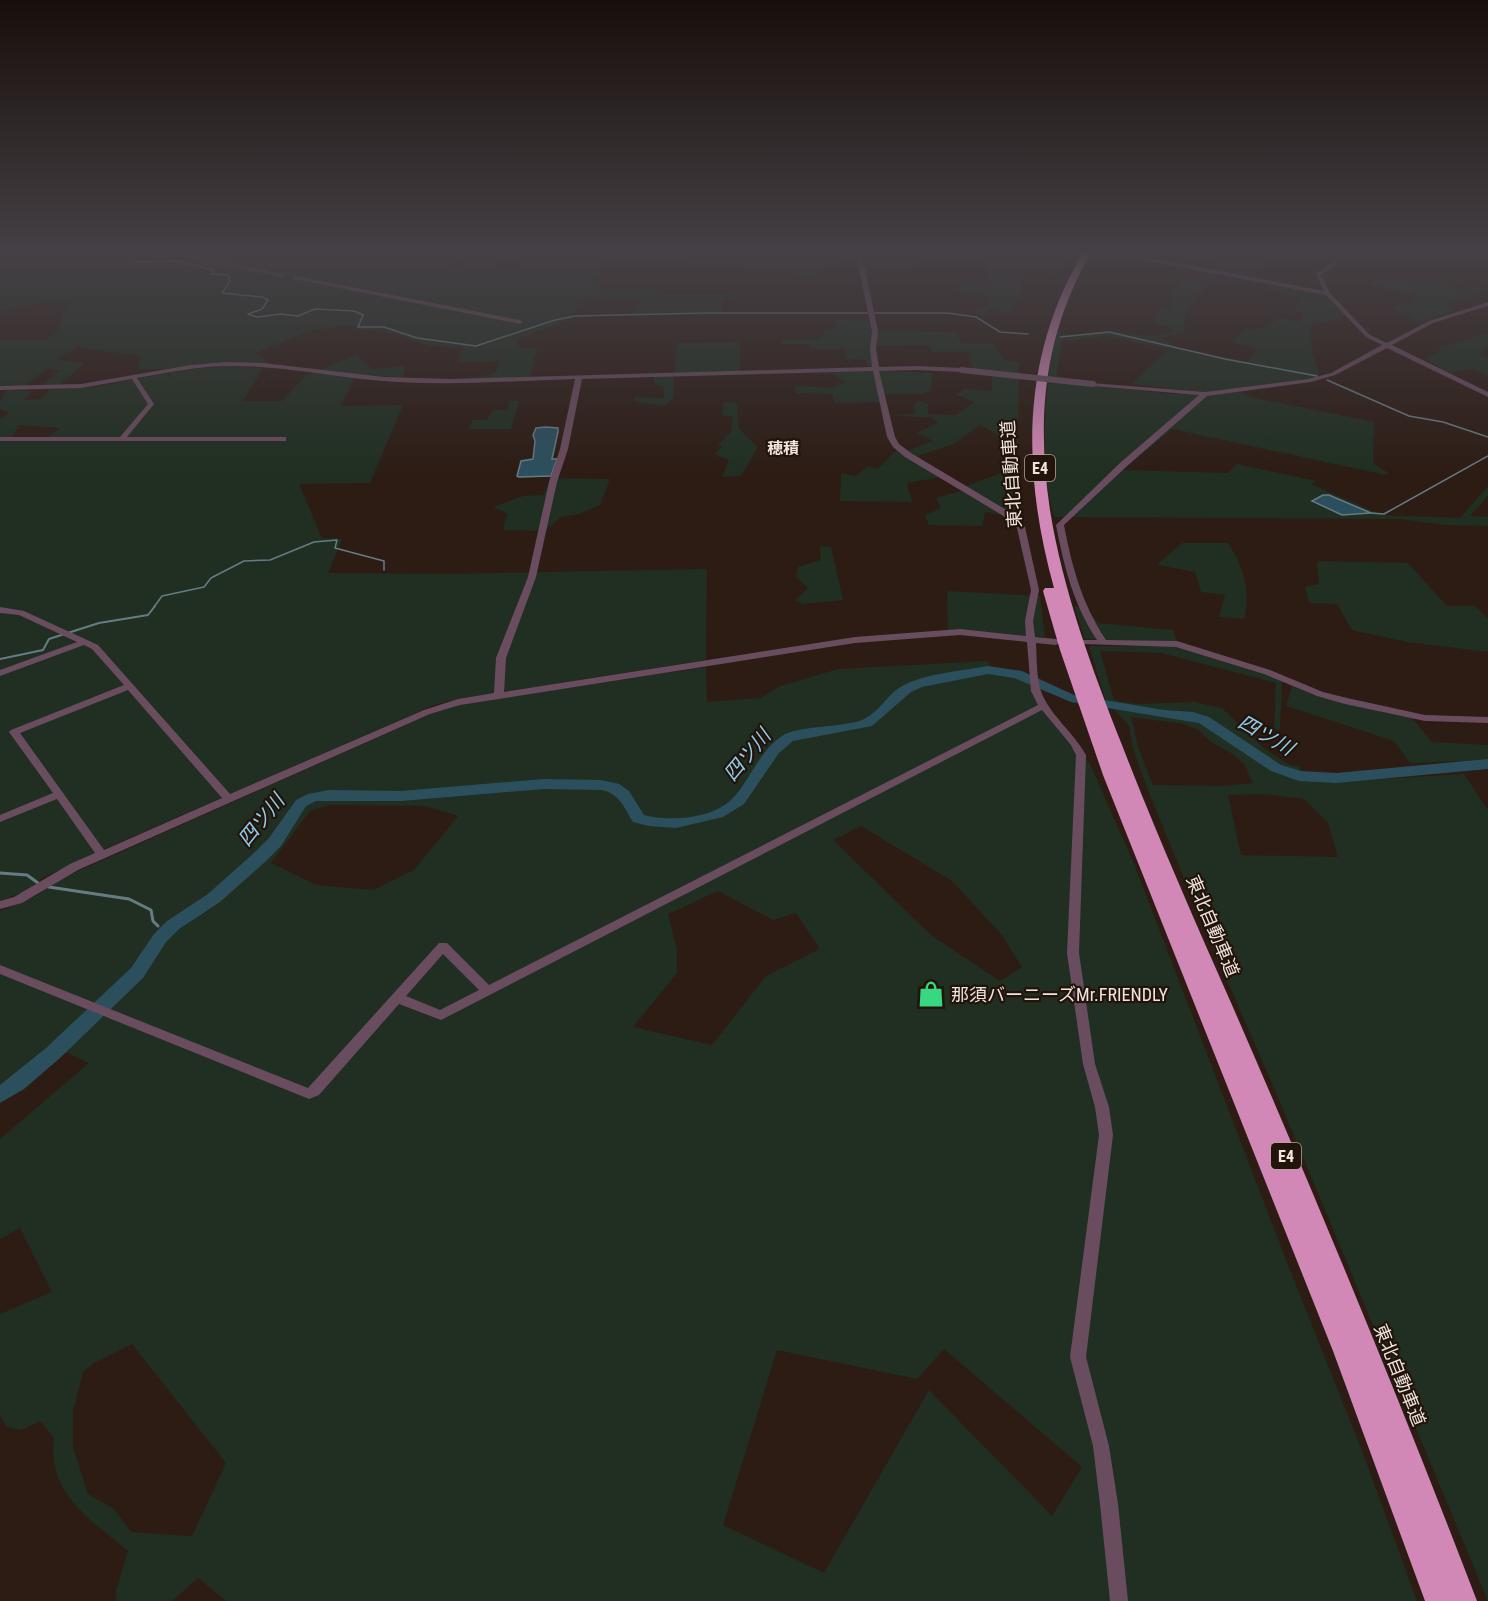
<svg xmlns="http://www.w3.org/2000/svg" width="1488" height="1601" viewBox="0 0 1488 1601" font-family="'Roboto Condensed','Noto Sans JP',sans-serif">
  <style>
    .green { fill: #202f21; fill-rule: evenodd }
    .water { fill: #2c4f5e; stroke: #667c84; stroke-width: 1.5 }
    .lines { fill: none; stroke-linecap: round; stroke-linejoin: round }
    .stream-far2 { stroke: #667c84; stroke-width: 1.5 }
    .stream-far1 { stroke: #667c84; stroke-width: 2 }
    .stream { stroke: #667c84; stroke-width: 3 }
    .river { fill: #2c4f5e; fill-rule: evenodd }
    .minor { fill: #6a4c5f; fill-rule: evenodd }
    .highway { fill: #d288b6; fill-rule: evenodd }
    .minor-bridge { stroke: #6a4c5f; stroke-width: 6 }
    .labels { text-anchor: middle; dominant-baseline: central; stroke-width: 4.5; stroke-linejoin: round; paint-order: stroke }
    .far-neighbourhood-label { font-size: 16px; font-weight: bold; fill: #efe4de; stroke: #22130b }
    .shield { fill: #22130b; stroke: #b2a59f; stroke-width: 1.5 }
    .shield-label { font-size: 16px; font-weight: bold; fill: #efe4de }
    .street-label { font-size: 18px; fill: #efe4de; stroke: #22130b }
    .poi-label { font-size: 18px; fill: #efe4de; stroke: #22130b; text-anchor: start }
    .water-label { font-size: 20px; font-style: italic; fill: #8fcfed; stroke: #22130b }
  </style>
  <rect width="100%" height="100%" fill="#2c1c14"/>
  <!-- green -->
  <path class="green" d="M0,251H457L441,261L460,266C472,259 483,258 495,266L487,270L518,275L525,271L517,269L524,263L498,259L518,252L573,259L587,251H607L593,283L599,284L600,288L657,290V294H734L735,298H722L723,314L599,316L597,314L630,313L641,299L591,298L579,302L573,314L576,317L518,339L517,347L537,349L530,378L471,379V377L486,376L496,372L500,361L458,362L462,348L431,346L395,334L357,329L350,325L311,330L255,353L270,364C225,362 182,370 138,369L141,356L78,347L56,359L84,364L58,386H41L60,370L46,369L25,386H0V340H45L58,331L63,314L71,303H41L0,311Z
    M683,251H811L816,253V260H832L833,252H839L838,264L818,263L817,279H802L795,271H779L778,266L693,265L691,260L680,257Z
    M857,251H885L881,258L914,261L908,267L886,268L860,265Z
    M922,251H1073L1057,273L1021,271L1023,288L1010,313L987,310L982,315H974L977,308H985L991,298L956,291L961,285L986,282L988,268L984,257Z
    M1194,251H1292L1278,259L1267,260L1240,279L1221,275C1206,288 1187,303 1184,324L1186,326L1183,332L1161,338L1180,348L1248,362L1257,349L1233,342L1244,328L1258,330L1280,318L1300,322L1304,314L1295,310L1299,298L1269,289L1272,282L1332,296L1352,315C1338,317 1327,323 1313,324C1307,342 1314,359 1320,375L1306,379L1204,392L1131,384L1168,349L1103,335L1098,338L1062,341L1056,378L1048,377L1051,353L1057,330L1066,335L1112,331L1150,336L1173,332L1168,326L1153,324L1160,308L1168,309L1172,304L1169,303L1171,299L1166,296L1183,281L1198,278L1215,267L1213,259Z
    M1381,278L1427,282L1464,289L1475,285L1488,290L1444,306L1456,310L1421,322L1412,320L1413,314L1391,310L1405,302L1410,303L1417,296L1369,284Z
    M835,319L871,321L873,331L955,332L962,343L993,344L1005,360L1020,362L1018,374L972,369L969,352H932L929,345L875,346L878,367H869L865,360L846,359L845,349H811L810,344H782V340H818L826,330L836,329Z
    M1488,333V347L1478,354L1488,359V376L1473,369L1451,373L1425,359L1441,351L1438,348Z
    M740,342V371L674,373L677,343Z
    M356,355L372,369L405,366L403,378L356,374L341,406L403,405L370,483L299,484L322,538L342,539L328,573L449,574L707,569L706,660L458,699L434,705L109,847L42,878L26,891L0,901V419L10,413L0,409V401L7,390L32,391L24,400L41,399L50,390L100,386L167,373L171,378L169,373C200,367 231,365 263,368L243,401H282L305,376ZM19,425L59,428V429L48,437H12Z
    M881,371L932,373L931,390L923,394H884L886,402L834,403L833,394L796,393L795,386L831,388L846,382L832,374L806,373Z
    M992,375L1019,378L1017,459L1022,517C1013,519 997,513 985,512L982,526L929,525L925,515L941,508L936,498L967,489L966,486L999,474L1012,462V443L980,425L954,444L912,458L942,477L907,483L912,502L840,501L841,473L856,476L868,466L878,469L895,451L912,449L933,441L917,433L938,423L933,418L888,415L915,414L914,405L918,401L929,404L927,410L929,414L956,415L975,402L956,395L964,389L992,391Z
    M674,376L673,399L664,406L634,401V397L664,398V387L654,383V377Z
    M1048,381L1172,394L1242,392L1250,397L1374,422L1373,463L1389,473L1386,475L1172,429L1123,470L1228,473L1237,464L1317,481L1311,484L1382,515L1460,518L1488,486V496L1470,516L1488,517V526L1446,525L1400,519L1054,517C1041,472 1044,426 1048,381ZM1326,495L1368,511L1371,513C1352,517 1328,514 1313,500Z
    M510,401H519L511,429H469L472,420H487L493,410H507Z
    M724,402L737,403L739,429L758,447L741,476L722,477L729,460L714,454L722,447L718,445L731,432L733,417L722,415Z
    M550,478L610,479L600,505L579,514L561,517L545,531L505,530L503,527L508,514L493,507L523,496L544,495Z
    M1182,543H1228C1244,567 1251,591 1244,619L1219,617L1225,595L1201,592L1195,572L1157,565Z
    M820,546L831,547L843,600L803,604L795,600L808,588L796,577L798,567L821,560Z
    M1317,561L1408,563L1447,606H1475L1488,619V652L1407,642L1352,630L1337,604L1309,603L1305,587L1319,584Z
    M947,591L1040,596L1045,637L948,632Z
    M1074,606L1087,608L1098,623L1173,630L1177,643L1085,639Z
    M1089,646H1178L1264,673L1282,681L1280,729H1274L1276,683L1161,653L1100,651L1114,700L1138,704L1194,702L1222,708L1266,750L1290,765L1300,766V779L1330,782L1464,774L1488,810V1601L1275,1090L1205,930L1146,785L1133,749L1129,726L1105,699ZM1131,717L1184,724L1200,731L1211,742L1231,753L1244,764L1253,783L1224,786L1153,785L1139,750ZM1263,794L1304,799L1328,823L1338,857L1241,855L1228,795Z
    M988,661L993,674L1010,675L1028,681L1091,766L1134,864L1290,1270L1361,1448L1417,1601H226L198,1578L172,1601H116V1591L128,1551C90,1519 47,1494 54,1438L40,1421L21,1430L7,1427L0,1416V1314L52,1292L20,1228L0,1239V1139L89,1063L51,1045L0,1087V911L36,896L58,880L433,713L461,704L706,667L707,702L761,698L780,686L838,669ZM328,805L425,806L458,816L414,870L373,890L316,885L271,863L310,811ZM861,826L952,881L1001,934L1022,967L1000,981L931,935L833,840ZM718,891L773,920L796,913L820,949L766,976L712,1045L633,1027L677,973V949L668,914ZM132,1344L226,1463L192,1536L131,1532L113,1508L88,1494L73,1447V1411L83,1372L94,1363ZM944,1349L1082,1467L1052,1516L929,1390L824,1573L723,1525L777,1350L917,1379Z
    M1292,686L1315,695L1412,718L1432,742L1488,745V760L1410,763L1394,741L1286,706Z"/>
  <!-- water -->
  <path class="water" d="M546,427L558,428V432L552,459H557L551,476L519,477L517,476L521,461L533,459L535,441L533,435L536,428Z
    M1323,495H1329L1371,513L1342,515L1312,501Z"/>
  <g class="lines">
    <!-- stream-far2 -->
    <path class="stream-far2" d="M48,251L50,253L64,251
      M90,251H99
      M121,251L136,262L176,261L214,270L211,274L228,275L230,281L222,293L262,297L268,300L262,309L248,314L257,317L281,314L298,316L315,309L354,311L363,315L358,327H384L417,338L476,346L555,320L575,316L707,313H947L976,317L1000,332L1028,334
      M25,253H49
      M0,254L17,253
      M1060,337L1109,332L1225,359L1317,376
      M1327,380L1409,416L1443,422L1488,437
      M1371,513L1384,514L1488,456
      M154,607L162,596L204,587L211,578L244,561L270,560L314,542L337,540L335,548L384,561V570"/>
    <!-- stream-far1 -->
    <path class="stream-far1" d="M0,659L43,650L49,639L99,623L148,615L155,606"/>
    <!-- stream -->
    <path class="stream" d="M0,873L27,875L38,883
      M49,887L129,899L151,910L153,921L158,926"/>
    <!-- river -->
    <path class="river" d="M988,666L1022,671L1074,695L1164,710L1193,712L1209,717L1281,765L1301,771L1336,773L1488,759V769L1336,783L1299,781L1271,771L1199,723L1071,702L1014,678L988,674L922,687L911,692L872,726L793,741L779,753L744,804L723,817L676,828L649,826L633,822C624,807 619,793 601,790L544,789L401,801H316L306,806L281,846L266,861L220,902L179,929L166,942L143,978L60,1058L24,1089L0,1103V1085L46,1048L131,968L154,934L167,921L208,894L254,853L269,838L296,800L308,794L329,790L401,791L544,779L601,780L619,784L629,791L644,815C670,822 714,819 734,797C751,778 760,750 782,736C799,725 841,728 862,720C879,713 888,693 904,685C928,673 961,671 988,666Z"/>
    <!-- minor -->
    <path class="minor" d="M161,251H173L285,275L282,277Z
      M855,251H861L878,331L876,349L879,367L916,366L962,368L965,370L962,372L916,370L879,371L895,437L899,444L911,453L1008,511L1025,527L1039,590L1033,621L1035,637L1056,639L1061,642L1056,645L1036,643C1037,658 1036,679 1042,694C1052,717 1074,733 1086,755L1079,953L1095,1064L1109,1107L1113,1135L1086,1357L1109,1446L1118,1504L1128,1601H1110L1100,1504L1093,1446L1070,1357L1099,1135L1095,1107L1083,1064L1067,953L1076,755L1071,745L1042,710L445,1018L441,1020L399,1004L319,1095L309,1099L0,974V965L308,1088L439,943H447L489,985L1038,705L1031,691L1027,642L960,635L855,643L460,705L430,714L78,870L22,903L0,909V901L14,897L70,864L95,853L57,799L0,822V815L53,793L9,732L11,730L124,685L92,649L84,645L0,676V670L77,642L19,615L0,613V607L24,611L98,645L230,794L424,710L458,699L494,693L496,658L528,577L549,482L560,449L575,379C511,381 447,386 383,381C331,377 280,365 228,366C198,366 167,373 137,378L154,404L127,437H286V441H0V437H120L148,404L132,379L81,388L0,390V386L81,384L191,365L227,362L263,363L384,377L451,379L872,367L870,349L872,331ZM873,371L887,437L893,447L905,457L1002,515L1017,528L1031,590L1025,621L1026,636L960,629L855,637L504,692L506,658L536,577L557,482L568,449L582,379ZM128,690L222,798L104,850L20,733ZM443,954L479,990L440,1010L406,996Z
      M1100,251L1153,258L1324,291L1316,274L1347,251H1353L1321,275L1330,293L1370,335L1387,343L1429,321L1488,302V306L1433,323L1392,345L1488,392V397L1387,348L1335,375L1311,382L1207,396L1127,466L1064,525C1072,567 1082,604 1106,640L1177,641L1270,670L1323,692L1347,698L1425,715L1488,717V723L1425,721L1345,704L1317,696L1264,674L1176,647L1083,644L1081,642L1083,640H1097C1073,604 1064,566 1056,525L1121,462L1199,395L1093,386L1091,385V383L1205,392L1308,379L1331,373L1382,345L1366,337L1326,295L1153,262L1098,254Z
      M1468,251L1488,253V257L1468,252Z
      M296,276L520,320L523,322L520,324L294,279L293,278Z"/>
    <!-- highway -->
    <path class="highway" d="M1084,251H1092C1044,333 1036,417 1050,510C1063,591 1092,669 1122,745C1156,833 1194,919 1232,1005C1318,1202 1400,1400 1477,1601H1425L1333,1351L1103,775L1060,650L1043,591L1045,588H1054C1022,472 1020,357 1084,251Z"/>
    <!-- minor-bridge -->
    <path class="minor-bridge" d="M1086,251L1100,253
      M962,370L1093,384"/>
  </g>
  <!-- sky -->
  <linearGradient id="sky" x2="0" y2="1"><stop stop-color="#180f0b"/><stop offset="0.53" stop-color="#454045"/><stop offset="1" stop-color="#454045" stop-opacity="0"/></linearGradient>
  <rect width="1488" height="475" fill="url(#sky)"/>
  <!-- icons -->
  <defs>
    <g id="shop-bare" transform="scale(2.07)"><path d="M-5-2.5h2.3a2.7 3.5 0 0 1 5.4 0H5L5.5 6h-11ZM-1.5-2.5h3a1.5 2.3 0 0 0-3 0Z" fill="#37d880" stroke="#22130b" stroke-width="2.5" paint-order="stroke"/></g>
  </defs>
  <g fill-rule="evenodd">
    <use href="#shop-bare" x="931" y="994"/>
  </g>
  <g class="labels">
    <!-- far-neighbourhood labels -->
    <g class="far-neighbourhood-label">
      <text x="783" y="448">穂積</text>
    </g>
    <!-- shield labels -->
    <g class="shield">
      <rect x="1025" y="455" width="30" height="26" rx="4.5"/>
      <rect x="1271" y="1143" width="30" height="26" rx="4.5"/>
    </g>
    <g class="shield-label">
      <text x="1040" y="468">E4</text>
      <text x="1286" y="1156">E4</text>
    </g>
    <!-- street labels -->
    <g class="street-label">
      <text transform="translate(1011 474) rotate(-94)">東北自動車道</text>
      <text transform="translate(1213 926) rotate(67)">東北自動車道</text>
      <text transform="translate(1400 1375) rotate(68)">東北自動車道</text>
    </g>
    <!-- poi labels -->
    <g class="poi-label">
      <text x="951" y="994">那須バーニーズMr.FRIENDLY</text>
    </g>
    <!-- water labels -->
    <g class="water-label">
      <text transform="translate(1266 735) rotate(30)">四ツ川</text>
      <text transform="translate(747 755) rotate(-50)">四ツ川</text>
      <text transform="translate(261 820) rotate(-51)">四ツ川</text>
    </g>
  </g>
</svg>
